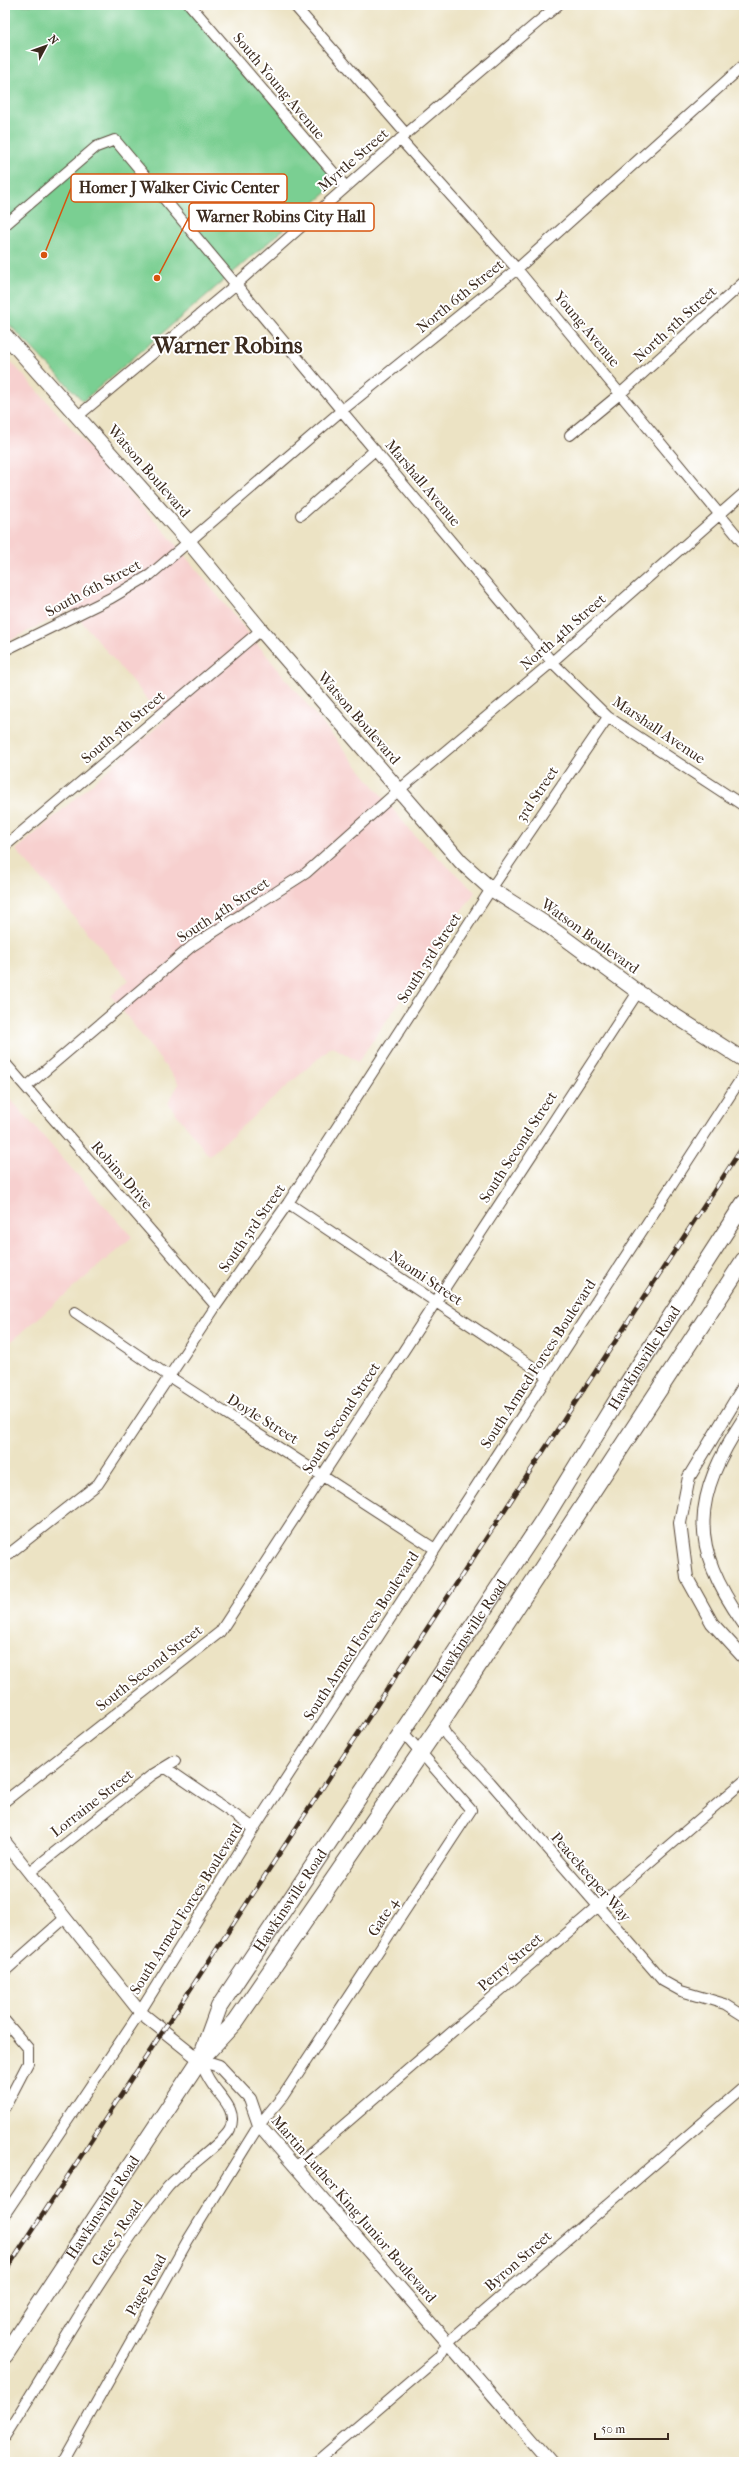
<svg xmlns="http://www.w3.org/2000/svg" width="749" height="2467" viewBox="0 0 749 2467" font-family="'IM FELL French Canon',serif">
  <style>
    .built { fill: #f7d0cf }
    .green { fill: #7acf92; stroke: #5a7c58 }
    .lines { fill: none; stroke-linecap: round; stroke-linejoin: round }
    .minor-casing { stroke: #564637; stroke-width: 12 }
    .tertiary-casing { stroke: #564637; stroke-width: 14 }
    .secondary-casing { stroke: #564637; stroke-width: 16 }
    .primary-casing { stroke: #564637; stroke-width: 18 }
    .minor { stroke: #fff; stroke-width: 10 }
    .tertiary { stroke: #fff; stroke-width: 12 }
    .secondary { stroke: #fff; stroke-width: 14 }
    .primary { stroke: #fff; stroke-width: 16 }
    .rail-casing { stroke: #3b2a1e; stroke-width: 4.5 }
    .rail { stroke: #fff; stroke-width: 3; stroke-dasharray: 9; stroke-linecap: butt }
    .labels { text-anchor: middle; dominant-baseline: central; stroke-width: 4; stroke-linejoin: round; paint-order: stroke }
    .street-label { font-size: 15px; fill: #3b2a1e; stroke: #fff }
    .town-label { font-size: 23px; font-weight: bold; fill: #3b2a1e; stroke: #fff }
    .leader { fill: none; stroke: #d7540e; stroke-width: 1.5 }
    .callout-dot { fill: #d7540e; stroke: #fff; stroke-width: 1.5 }
    .callout { fill: #fff; stroke: #d7540e; stroke-width: 1.5 }
    .callout-label { font-size: 16px; text-anchor: middle; font-weight: bold; fill: #3b2a1e }
  </style>
  <rect width="100%" height="100%" fill="#fff"/>
  <filter id="ink" filterUnits="userSpaceOnUse"><feTurbulence type="fractalNoise" baseFrequency=".025" numOctaves="2"/><feDisplacementMap in="SourceGraphic" scale="8" xChannelSelector="R" yChannelSelector="G"/><feConvolveMatrix kernelMatrix="1 2 1 2 8 2 1 2 1" color-interpolation-filters="sRGB"/></filter>
  <filter id="wash" filterUnits="userSpaceOnUse"><feTurbulence type="fractalNoise" baseFrequency=".012" numOctaves="4" result="noise"/><feDisplacementMap in="SourceGraphic" scale="16" xChannelSelector="R" yChannelSelector="G"/><feGaussianBlur stdDeviation="0.9" result="paint"/><feColorMatrix in="noise" values="0 0 0 0 0 0 0 0 0 0 0 0 0 0 0 0 0 1.4 0 .05"/><feComposite in="paint" operator="in"/></filter>
  <g filter="url(#wash)">
    <rect width="100%" height="100%" fill="#ece3c4"/>
    <!-- built -->
    <path class="built" d="M5,355L167,534L414,835L475,892L358,1062L332,1046L209,1156L168,1103L179,1084L111,996L129,980L16,850L165,720L71,609L5,643Z
      M5,1093L132,1237L5,1347Z"/>
    <!-- green -->
    <path class="green" d="M5,5H188L340,181L83,401L5,320Z"/>
  </g>
  <g filter="url(#ink)">
    <g class="lines">
      <!-- minor casing -->
      <g class="minor-casing">
        <path id="minor" d="M190,5L345,186
          M294,5L406,134
          M400,139L517,269L744,544
          M5,225L96,147L115,140L552,662L608,717L744,806
          M78,416L234,286L406,134L558,5
          M570,435L621,393L744,282
          M301,515L375,450
          M5,650L111,598L150,575L341,411L517,269L744,65
          M5,846L261,630
          M5,1063L216,1306
          M26,1087L192,946L306,873L399,790L552,662L744,493
          M288,1203L548,1377
          M75,1312L170,1377L435,1549
          M5,1557L98,1484L216,1306L288,1203L491,889L608,717
          M440,1724L447,1736L490,1782L663,1981L681,1991L725,2004L744,2016
          M166,1768L254,1828
          M5,1801L220,1632L638,992
          M30,1872L152,1775L175,1761
          M5,1971L65,1918
          M5,2021L28,2048V2063L5,2107
          M296,2166L744,1781
          M5,2214L140,2012L254,1828L744,1074
          M5,2436C58,2353 105,2265 167,2188C180,2172 225,2142 230,2129C238,2110 221,2098 212,2084C207,2077 203,2068 200,2060
          M63,2462L188,2240L259,2125L283,2096L471,1810L402,1731
          M316,2462L439,2357L448,2342L744,2087"/>
      </g>
      <!-- tertiary casing -->
      <g class="tertiary-casing">
        <path id="tertiary" d="M744,1386L689,1477L680,1523L687,1578L712,1623L744,1658
          M744,1418C692,1498 688,1544 744,1624
          M5,1842L140,2012L200,2060L219,2066L250,2099L259,2125L551,2462"/>
      </g>
      <!-- secondary casing -->
      <g class="secondary-casing">
        <path id="secondary" d="M5,335L188,541L261,630L461,862L491,889L543,922L638,992L744,1060"/>
      </g>
      <!-- primary casing -->
      <g class="primary-casing">
        <g id="primary">
          <path id="s1" d="M202,2054L219,2007L546,1516L622,1392L744,1203"/>
          <path id="s2" d="M5,2355L200,2060L236,2021L440,1724L744,1260"/>
        </g>
      </g>
      <!-- minor -->
      <use href="#minor" class="minor"/>
      <!-- tertiary -->
      <use href="#tertiary" class="tertiary"/>
      <!-- secondary -->
      <use href="#secondary" class="secondary"/>
      <!-- primary -->
      <use href="#primary" class="primary"/>
      <!-- rail casing -->
      <g class="rail-casing">
        <path id="rail" d="M5,2272L744,1145"/>
      </g>
      <!-- rail -->
      <use href="#rail" class="rail"/>
    </g>
  </g>
  <g class="labels">
    <!-- street labels -->
    <g class="street-label">
      <text transform="translate(279 86) rotate(50)">South Young Avenue</text>
      <text transform="translate(353 160) rotate(-41)">Myrtle Street</text>
      <text transform="translate(460 296) rotate(-39)">North 6th Street</text>
      <text transform="translate(675 324) rotate(-42)">North 5th Street</text>
      <text transform="translate(587 329) rotate(50)">Young Avenue</text>
      <text transform="translate(149 471) rotate(49)">Watson Boulevard</text>
      <text transform="translate(423 483) rotate(50)">Marshall Avenue</text>
      <text transform="translate(93 588) rotate(-28)">South 6th Street</text>
      <text transform="translate(563 632) rotate(-41)">North 4th Street</text>
      <text transform="translate(359 718) rotate(49)">Watson Boulevard</text>
      <text transform="translate(123 727) rotate(-40)">South 5th Street</text>
      <text transform="translate(659 730) rotate(34)">Marshall Avenue</text>
      <text transform="translate(537 794) rotate(-56)">3rd Street</text>
      <text transform="translate(223 910) rotate(-33)">South 4th Street</text>
      <text transform="translate(590 936) rotate(36)">Watson Boulevard</text>
      <text transform="translate(429 958) rotate(-57)">South 3rd Street</text>
      <text transform="translate(518 1147) rotate(-57)">South Second Street</text>
      <text transform="translate(122 1175) rotate(49)">Robins Drive</text>
      <text transform="translate(252 1228) rotate(-55)">South 3rd Street</text>
      <text transform="translate(426 1278) rotate(34)">Naomi Street</text>
      <text stroke="none"><textPath href="#s1" startOffset="826">Hawkinsville Road</textPath></text>
      <text transform="translate(538 1364) rotate(-57)">South Armed Forces Boulevard</text>
      <text transform="translate(341 1418) rotate(-57)">South Second Street</text>
      <text transform="translate(263 1419) rotate(32)">Doyle Street</text>
      <text stroke="none"><textPath href="#s1" startOffset="502">Hawkinsville Road</textPath></text>
      <text transform="translate(361 1636) rotate(-57)">South Armed Forces Boulevard</text>
      <text transform="translate(149 1668) rotate(-38)">South Second Street</text>
      <text transform="translate(92 1803) rotate(-38)">Lorraine Street</text>
      <text transform="translate(591 1877) rotate(49)">Peacekeeper Way</text>
      <text stroke="none"><textPath href="#s1" startOffset="178">Hawkinsville Road</textPath></text>
      <text transform="translate(186 1909) rotate(-58)">South Armed Forces Boulevard</text>
      <text transform="translate(383 1917) rotate(-57)">Gate 4</text>
      <text transform="translate(510 1962) rotate(-41)">Perry Street</text>
      <text stroke="none"><textPath href="#s2" startOffset="177">Hawkinsville Road</textPath></text>
      <text transform="translate(354 2209) rotate(49)">Martin Luther King Junior Boulevard</text>
      <text transform="translate(117 2233) rotate(-55)">Gate 5 Road</text>
      <text transform="translate(518 2261) rotate(-41)">Byron Street</text>
      <text transform="translate(146 2285) rotate(-61)">Page Road</text>
    </g>
    <!-- town labels -->
    <g class="town-label">
      <text x="228" y="345">Warner Robins</text>
    </g>
  </g>
  <!-- callouts -->
  <path class="leader" d="M44 255L71 188M157 278L189 217"/>
  <g class="callout-dot">
    <circle cx="44" cy="255" r="4"/>
    <circle cx="157" cy="278" r="4"/>
  </g>
  <g class="callout">
    <rect x="71" y="174" width="216" height="28" rx="4"/>
    <rect x="189" y="203" width="185" height="28" rx="4"/>
  </g>
  <g class="callout-label">
    <text x="179" y="193">Homer J Walker Civic Center</text>
    <text x="281" y="222">Warner Robins City Hall</text>
  </g>
  <!-- margin -->
  <rect width="749" height="2467" fill="none" stroke="#fff" stroke-width="20"/>
  <!-- north arrow -->
  <g transform="translate(46 46) rotate(49)" stroke="#ffffff" stroke-width="3" paint-order="stroke">
  <path d="M0-3L7 15L0 10L-7 15Z" fill="#3b2a1e"/>
  <text y="-6" font-size="11" font-weight="bold" text-anchor="middle" fill="#3b2a1e">N</text>
  </g>
  <!-- scale -->
  <path d="M595 2433v6h73v-6" fill="none" stroke="#3b2a1e" stroke-width="2"/>
  <text x="601" y="2433" font-size="12" fill="#3b2a1e" stroke="#ffffff" stroke-width="3" paint-order="stroke">50 m</text>
</svg>
